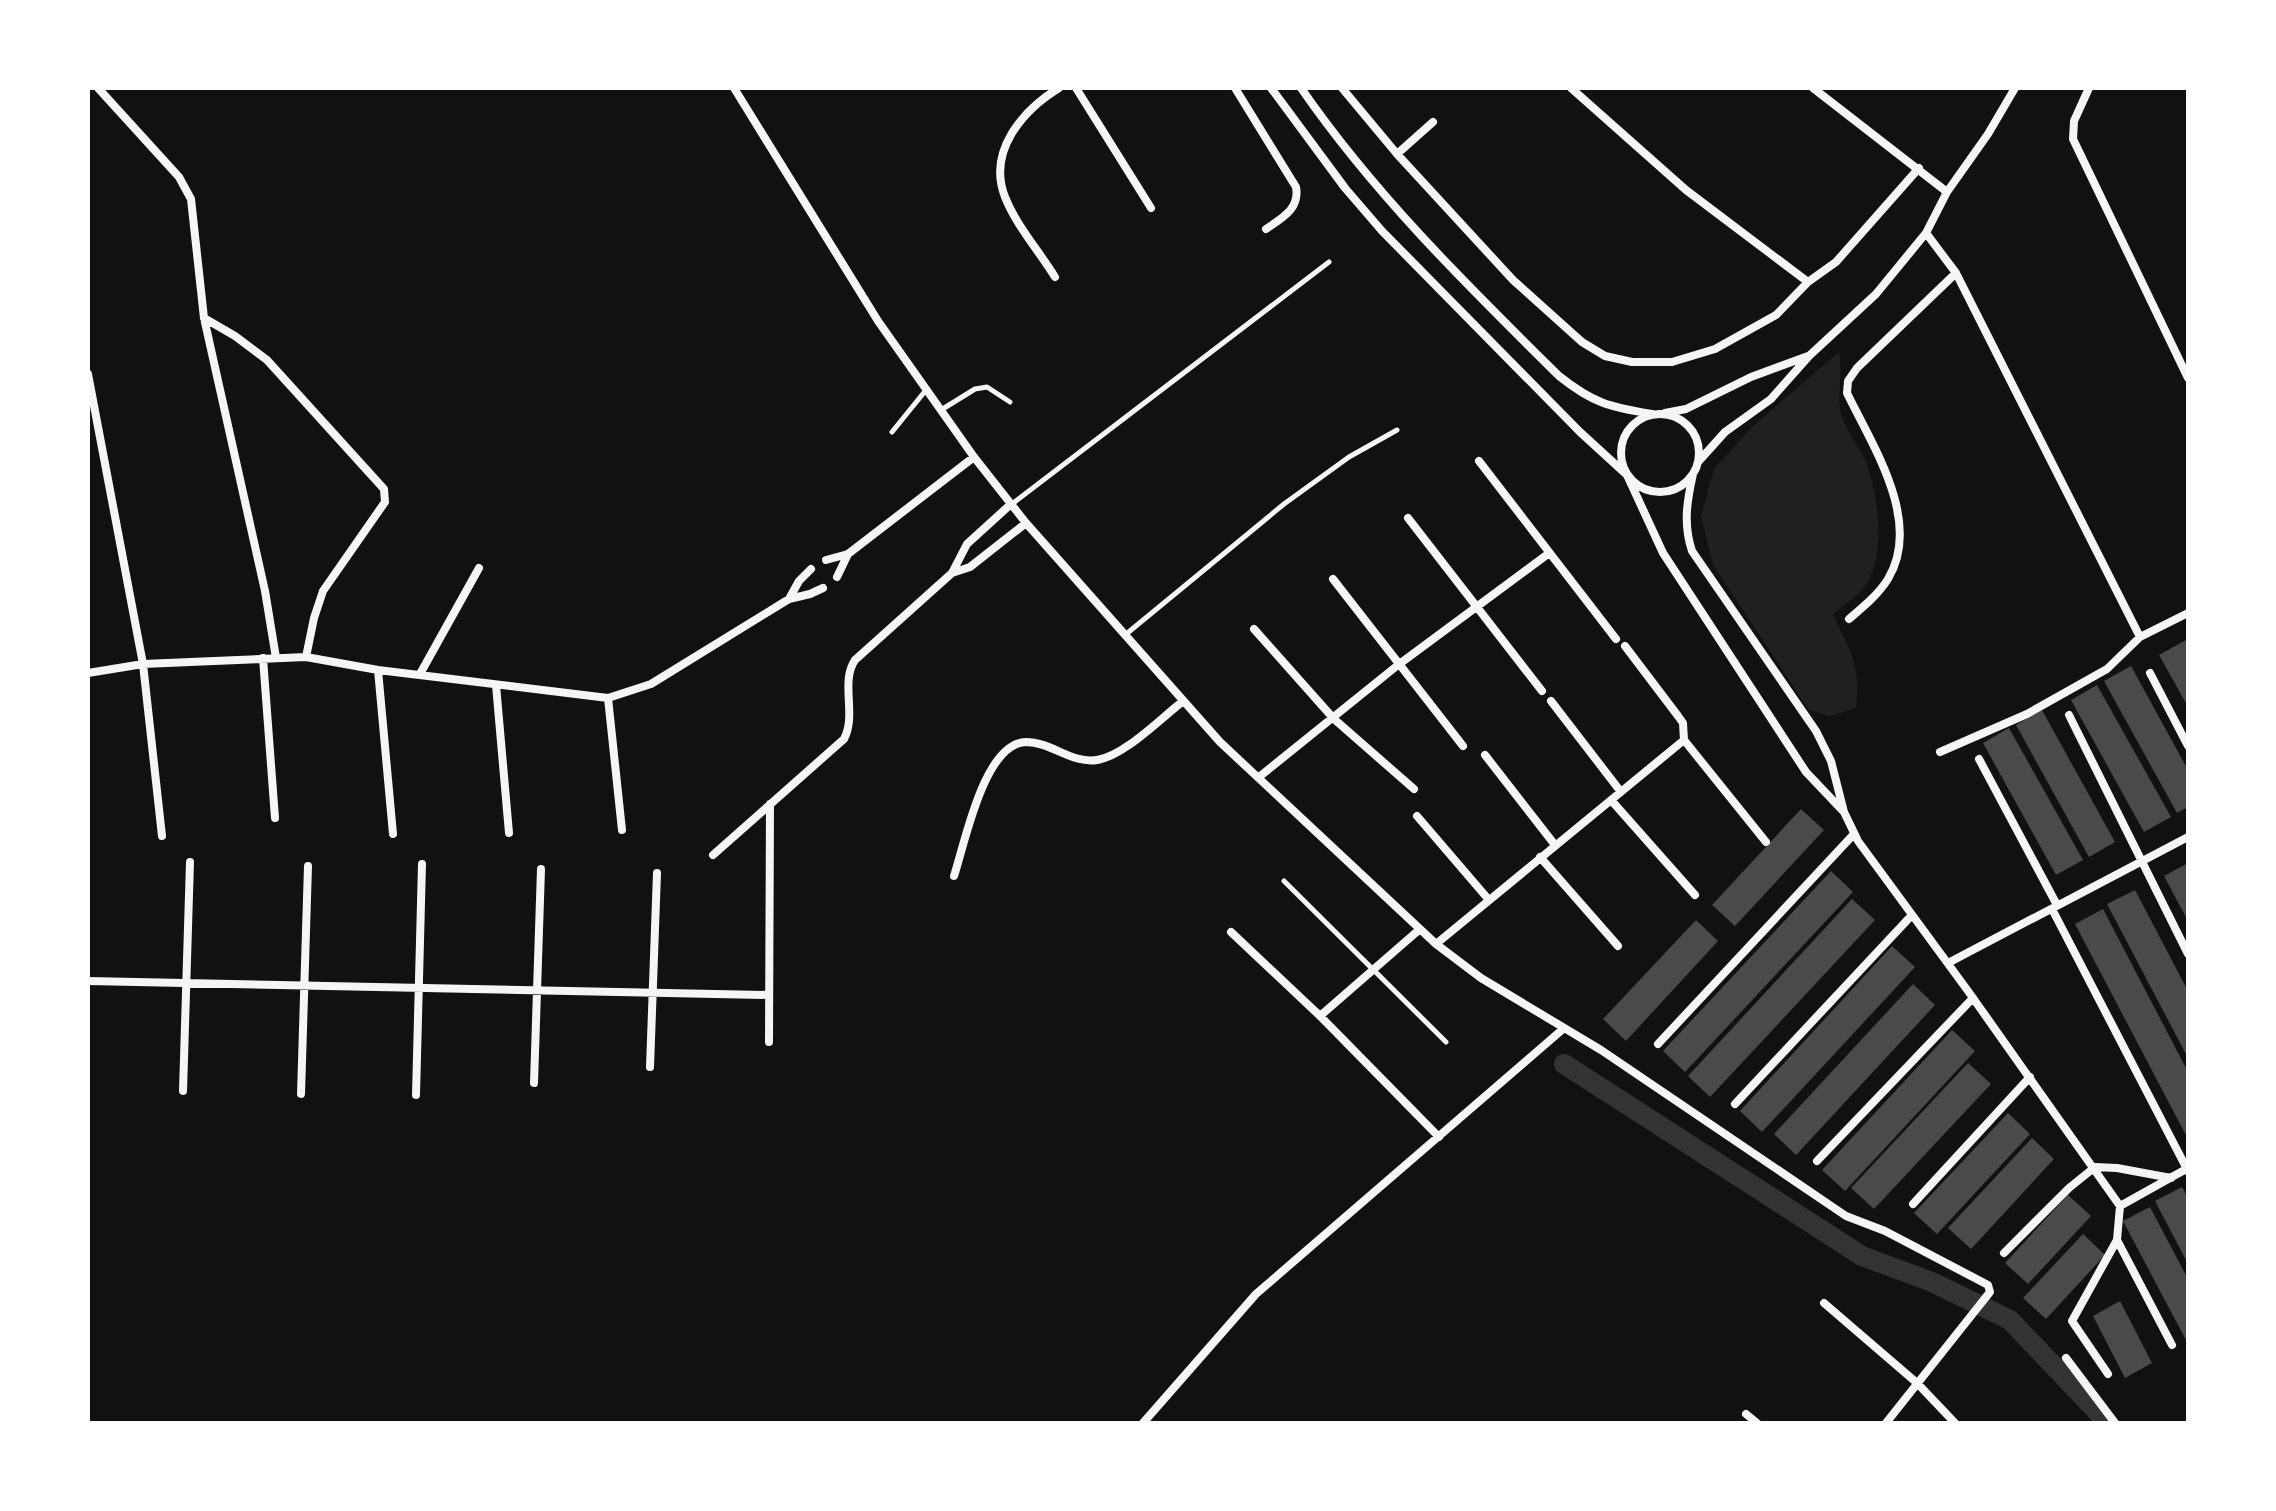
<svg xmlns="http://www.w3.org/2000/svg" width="2276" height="1511" viewBox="0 0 2276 1511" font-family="Barlow,sans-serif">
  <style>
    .green { fill: #202020 }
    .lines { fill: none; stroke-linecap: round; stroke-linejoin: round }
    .canal { stroke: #333; stroke-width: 20 }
    .building { fill: #4a4a4a }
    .service { stroke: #f5f5f5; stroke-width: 5 }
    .minor { stroke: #f5f5f5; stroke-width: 8 }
  </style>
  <rect width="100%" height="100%" fill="#111"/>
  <!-- green -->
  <path class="green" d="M1839,352C1843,374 1837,395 1841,414C1846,432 1860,447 1867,464C1879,499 1887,561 1862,590C1854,599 1842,606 1833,614C1850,651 1861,665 1856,708L1830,716L1809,710L1713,565L1701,516L1714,469L1753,426Z"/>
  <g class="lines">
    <!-- canal -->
    <path class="canal" d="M1564,1064L1862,1256L1932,1282L2010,1320L2108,1423"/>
  </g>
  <!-- building -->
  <path class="building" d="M2186,640L2188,644V707L2159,655Z
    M2131,666L2188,770V807L2177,813L2104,681Z
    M2097,685L2171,817L2144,832L2071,700Z
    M2042,710L2115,842L2089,857L2016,725Z
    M2009,728L2083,860L2056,875L1983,743Z
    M1801,809L1824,830L1735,926L1712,905Z
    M2188,863V921L2164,876Z
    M1831,871L1853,892L1685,1072L1663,1051Z
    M2135,890L2188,991V1058L2107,904Z
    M1852,899L1875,920L1710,1097L1688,1076Z
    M2103,909L2188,1072V1139L2075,924Z
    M1696,920L1718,941L1626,1041L1603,1019Z
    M1892,946L1915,967L1762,1132L1740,1111Z
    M1913,984L1935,1005L1796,1155L1774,1134Z
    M1952,1030L1975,1051L1845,1191L1822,1170Z
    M1968,1063L1991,1084L1874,1209L1851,1188Z
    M2008,1113L2030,1134L1937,1234L1914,1213Z
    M2032,1138L2054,1159L1971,1249L1948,1228Z
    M2182,1187L2188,1198V1264L2155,1201Z
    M2068,1195L2091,1216L2028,1284L2005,1263Z
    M2150,1207L2188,1279V1344L2123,1221Z
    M2083,1234L2105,1255L2046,1319L2023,1298Z
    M2120,1301L2152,1363L2125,1378L2093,1316Z"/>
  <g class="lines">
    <!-- service -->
    <path class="service" d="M941,410L975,389L987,387L1010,402
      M892,432L926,390
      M1012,504L1329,262
      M1125,635L1284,504L1349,457L1397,430
      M1284,881L1446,1042"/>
    <!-- minor -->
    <path class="minor" d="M98,88L179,177L191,199L204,318L265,591L276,658
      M734,88L878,321L974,457L1026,523L1220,742L1436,944L1481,978L1601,1050L1846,1216L1885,1231L1988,1285L1990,1292L1886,1423
      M1076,88L1151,208
      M1235,88L1296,187C1300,209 1282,218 1266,229
      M1271,88L1345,188L1382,231L1580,432L1627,475L1663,553L1806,772L1843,811
      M1301,88C1375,195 1467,285 1559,376C1593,403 1609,407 1652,414
      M1342,88L1397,154L1513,280L1582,342L1605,356L1632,362H1672L1715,349L1776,315L1808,282L1836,262L1919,168
      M1571,88L1686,190L1808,282
      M1813,88L1947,192
      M2089,88L2074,121L2073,139L2188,378
      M1397,154L1433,122
      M1926,233L1956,273L2140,637L2188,613
      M1055,277C1039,251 1016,225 1005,197C987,151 1023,110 1059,88
      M204,318L235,336L267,360L384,489L385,502L323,591L314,618L306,657
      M88,374L143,664L162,836
      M1665,413L1686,409L1751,377L1808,356
      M1621 453a39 39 0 1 1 78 0a39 39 0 1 1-78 0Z
      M1479,461L1616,639
      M1698,462L1725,432L1771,399L1809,356L1876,294L1926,233L1947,192L1988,134L2015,88
      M1693,474C1687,501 1683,524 1692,551L1816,731L1831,761L1844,812L1858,841L1968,991L2120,1206L2117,1240L2072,1321L2108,1374
      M1408,518L1542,691
      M826,560L848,554L974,457
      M952,573L970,567L1026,523
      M837,577L848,554
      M1333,579L1463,746
      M789,599L799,581L811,569
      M1849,619C1863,607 1878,595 1888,579C1923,521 1872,445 1847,393L1848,381L1857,368L1956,273
      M1254,629L1334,719L1414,789
      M1625,646L1678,716L1683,723L1684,740L1766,842
      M263,658L275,818
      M378,670L393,834
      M88,673L143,664L306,657L378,670L608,698L651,684L789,599L810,594L823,588
      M2150,673L2188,746
      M420,674L479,568
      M496,685L509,833
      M608,698L622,830
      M1551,701L1621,792
      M2069,715L2188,954
      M1940,752L2027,714L2107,669L2140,637
      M1485,755L1555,845
      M1979,759L2057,905
      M1259,777L1398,665L1548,554
      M1611,800L1695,895
      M1417,816L1489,900
      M713,855L844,739C857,715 840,682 855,660L952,573L967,544L1011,504
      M1540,857L1618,946
      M954,876C965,843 984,743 1026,742C1051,742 1072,764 1097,760C1124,756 1160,719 1182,702
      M2052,909L2188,1171
      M1231,932L1320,1016L1439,1137
      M1436,944L1684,740
      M1948,963L2188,837
      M88,981L769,995
      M1320,1016L1420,929
      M769,1042L770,804
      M1658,1044L1854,834
      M650,1067L657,873
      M534,1083L541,869
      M183,1091L190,862
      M301,1094L308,866
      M416,1095L422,864
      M1735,1104L1912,915
      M1817,1161L1973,998
      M1913,1204L2030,1077
      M2120,1206L2188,1168
      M2117,1240L2172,1345
      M2004,1253L2069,1188L2095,1167L2117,1168L2171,1178
      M1824,1303L1917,1383L1955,1423
      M2066,1358L2115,1423
      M1746,1414L1757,1423
      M1143,1423L1256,1294L1563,1029"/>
  </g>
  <!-- border -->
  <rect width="2276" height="1511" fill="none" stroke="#ffffff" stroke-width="180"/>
</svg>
